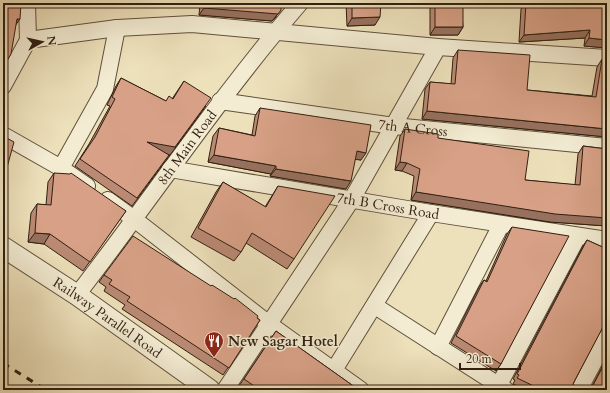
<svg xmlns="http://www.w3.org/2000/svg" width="610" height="393" viewBox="0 0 610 393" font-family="Cardo,serif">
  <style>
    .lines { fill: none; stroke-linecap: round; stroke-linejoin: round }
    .minor-casing { stroke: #60503c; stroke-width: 18 }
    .tertiary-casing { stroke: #60503c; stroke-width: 22 }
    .minor { stroke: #f3ecd3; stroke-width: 16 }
    .tertiary { stroke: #f3ecd3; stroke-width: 20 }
    .rail { stroke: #311f11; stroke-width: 3; stroke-dasharray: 7 7; stroke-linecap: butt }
    .wall { fill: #ba8a74; stroke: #311f11 }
    .shaded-wall { fill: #97715e; stroke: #311f11 }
    .building { fill: #d8a187; stroke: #311f11 }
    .labels { text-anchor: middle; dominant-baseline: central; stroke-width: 3; stroke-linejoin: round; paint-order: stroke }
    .street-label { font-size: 14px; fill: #311f11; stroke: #f3ecd3 }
    .poi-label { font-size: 14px; font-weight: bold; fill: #311f11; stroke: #f3ecd3; text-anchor: start }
  </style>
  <rect width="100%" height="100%" fill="#ede1bb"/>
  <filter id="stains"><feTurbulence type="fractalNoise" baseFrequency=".005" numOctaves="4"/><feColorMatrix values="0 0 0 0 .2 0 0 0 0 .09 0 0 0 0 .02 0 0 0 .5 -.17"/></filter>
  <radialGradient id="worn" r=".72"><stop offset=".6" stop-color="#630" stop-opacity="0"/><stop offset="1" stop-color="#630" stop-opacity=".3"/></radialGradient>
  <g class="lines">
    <!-- minor casing -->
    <g class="minor-casing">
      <g id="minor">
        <path d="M27,3L28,40"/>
        <path d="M3,86L28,40L117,28L192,24L438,47L607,58"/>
        <path id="s1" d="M220,101L394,126L607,147"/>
        <path d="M3,135L61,168L87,186"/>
        <path d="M61,168L105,89L117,28"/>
        <path id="s2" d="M170,169L431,213L607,240"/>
        <path d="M108,200L134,219L269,324L361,390"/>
        <path id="s3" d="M77,295C152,198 220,96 300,3"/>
        <path d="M375,306L506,390"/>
        <path d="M438,347L501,225"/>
        <path d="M334,370L431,213"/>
        <path d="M499,385L578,236"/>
        <path d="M225,390L352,199L438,47"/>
        <path d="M579,390L607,337"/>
      </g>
    </g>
    <!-- tertiary casing -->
    <g class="tertiary-casing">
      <g id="tertiary">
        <path id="s4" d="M3,247L77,295L210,390"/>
      </g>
    </g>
    <!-- minor -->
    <use href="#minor" class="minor"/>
    <!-- tertiary -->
    <use href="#tertiary" class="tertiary"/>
    <!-- rail -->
    <path class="rail" d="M3,363L46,390
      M3,384L12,390"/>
  </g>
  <!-- wall -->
  <path class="wall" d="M200,3H281L276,17L272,21L199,15Z
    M346,3H381L375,25L347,26Z
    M430,3H461L463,27L458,35H430Z
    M525,3H607V48L584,46L585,38L519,42L521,9Z
    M458,50L527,90L592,96L597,67L602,59H607V137L422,119L425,89L430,82L451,84L453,58Z
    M121,78L166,101L172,99L184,81L170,155L132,206L75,166L89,144L110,106L107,105L116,86Z
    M260,108L361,160L355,159L346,189L270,176L271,174L208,162L213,136L219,128L252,135L255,116Z
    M405,129L438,138L525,180L575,185L578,154L583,146L607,149V226L550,222L411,200L414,176L402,171L395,170L400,136Z
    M54,173L126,211L83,271L44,244L28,242L31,213L37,204L46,205L48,182Z
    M223,182L265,207L278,186L294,259L287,269L246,243L241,252L234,261L191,237L216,192Z
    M512,227L501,364L496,371L451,343L479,287L484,280L486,281L507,234Z
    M587,240L607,249V328L602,329L601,330L575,380L573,384L575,389L576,390H526L513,384L515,380L513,379L583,246Z
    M104,275L257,318L260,320L223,375L122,309L125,305L104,291L106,287L99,282Z
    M276,331L359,390H245L239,386Z
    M607,357V390H590Z"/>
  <!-- shaded-wall -->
  <path class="shaded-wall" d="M204,8L281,10L272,21L199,15Z
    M380,17L375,25L347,26L352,18Z
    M17,19H20L15,26Z
    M435,27H463L458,35H430Z
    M590,30L585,38L519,42L524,35Z
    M589,38L607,40V48L584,46Z
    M206,106L170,155L142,149L147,142Z
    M427,111L607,129V137L422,119Z
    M357,151L366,153L361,160L351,159Z
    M214,155L276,166L271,174L208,162Z
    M400,162L407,163L402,171L395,170Z
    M276,169L351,181L346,189L270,176Z
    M3,170L6,171L3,175Z
    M416,192L607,218V226L550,222L411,200Z
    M35,233L50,234L44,244L28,242Z
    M606,323H607V328L602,329L599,333Z"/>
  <!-- building -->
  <path class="building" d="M3,3H21L20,19H17L11,54L3,67Z
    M205,3H281V10L278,14L204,8Z
    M352,3H381L380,17L352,18Z
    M435,3H461V7H463V27H435Z
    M526,3H607V40L589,38L590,30L524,35Z
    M458,50L530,55L527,90L596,97L602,59H607V129L427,111L430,82L455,84Z
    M121,78L166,101L169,96L173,99L184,81L211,98L175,147L147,142L169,155L137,198L80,159L95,137L115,99L112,97Z
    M260,108L371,125L366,153L357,151L351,181L276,169V166L214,155L219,128L255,136Z
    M405,129L438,134V138L529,151L525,180L580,185L583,146L607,149V218L555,214L416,192L420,169L407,163L400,162Z
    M3,136L14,142L6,171L3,170Z
    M54,173L70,174L71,173L126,211L90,262L50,234L35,233L37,204L51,205Z
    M223,182L266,207L278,186L335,196L294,259L252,233L241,252L198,228Z
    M512,227L569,236L501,364L456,336L484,280L487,282Z
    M133,236L211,286L212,285L234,299L235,298L258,316L257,318L260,320L229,368L127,301L130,297L109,284L112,280L104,275Z
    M587,240L607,249V323L603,327L575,380L573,384L575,389L576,390H542L517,378L519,375L517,374Z
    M276,331L359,390H260L244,379Z
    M607,359V390H590L591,389Z"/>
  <!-- icons -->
  <defs>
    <g id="restaurant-pin" transform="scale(1)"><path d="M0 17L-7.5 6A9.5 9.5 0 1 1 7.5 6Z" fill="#8f2418" stroke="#f3ecd3"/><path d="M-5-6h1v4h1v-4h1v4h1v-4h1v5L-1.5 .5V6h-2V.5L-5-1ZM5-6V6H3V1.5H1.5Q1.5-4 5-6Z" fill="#fff"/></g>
  </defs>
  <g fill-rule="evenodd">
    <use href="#restaurant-pin" x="214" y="341"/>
  </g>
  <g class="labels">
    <!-- street labels -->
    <g class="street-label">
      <text stroke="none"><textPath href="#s1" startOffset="195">7th A Cross</textPath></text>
      <text stroke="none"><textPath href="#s3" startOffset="184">8th Main Road</textPath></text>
      <text stroke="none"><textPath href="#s2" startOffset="221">7th B Cross Road</textPath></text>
      <text stroke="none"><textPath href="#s4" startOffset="126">Railway Parallel Road</textPath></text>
    </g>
    <!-- poi labels -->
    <g class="poi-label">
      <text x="228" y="341">New Sagar Hotel</text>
    </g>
  </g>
  <!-- margin -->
  <rect width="610" height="393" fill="none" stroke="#ede1bb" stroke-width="16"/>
  <rect x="4" y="4" width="602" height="385" fill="none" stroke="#311f11" stroke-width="2"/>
  <rect x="8" y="8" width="594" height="377" fill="none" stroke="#311f11"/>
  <!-- north arrow -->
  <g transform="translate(42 42) rotate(82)" stroke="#f3ecd3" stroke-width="3" paint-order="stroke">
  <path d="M0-3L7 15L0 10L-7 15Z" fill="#311f11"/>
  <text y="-6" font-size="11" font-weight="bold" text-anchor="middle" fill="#311f11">N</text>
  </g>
  <!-- scale -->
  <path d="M460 363v6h60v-6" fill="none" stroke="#311f11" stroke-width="2"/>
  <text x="466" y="363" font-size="12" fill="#311f11" stroke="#f3ecd3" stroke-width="3" paint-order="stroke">20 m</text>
  <rect width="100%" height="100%" filter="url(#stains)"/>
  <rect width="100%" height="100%" fill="url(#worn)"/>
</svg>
